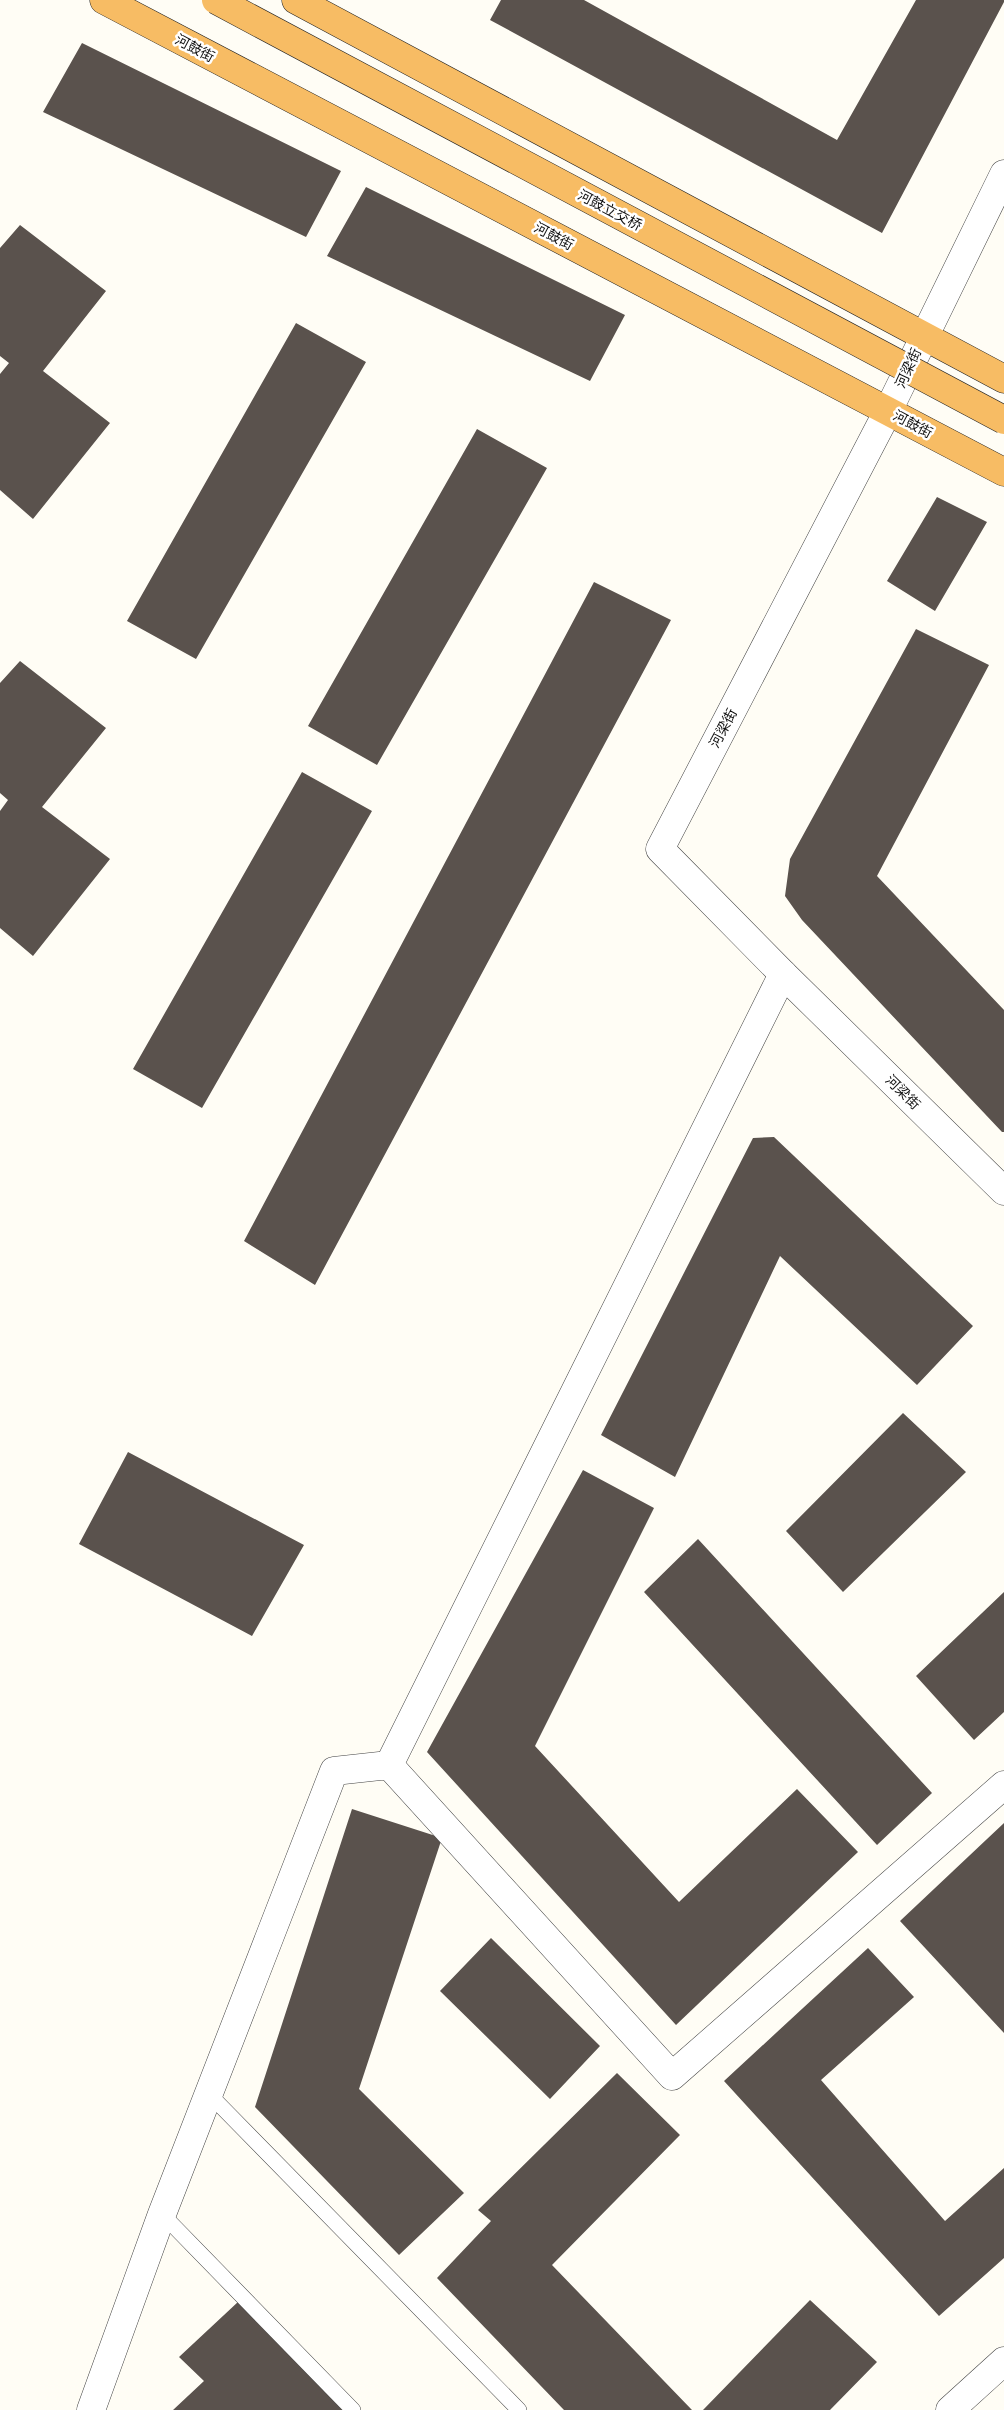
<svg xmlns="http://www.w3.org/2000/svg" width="1004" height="2410" viewBox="0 0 1004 2410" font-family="Merriweather,'Noto Sans SC',serif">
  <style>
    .building { fill: #5a524d }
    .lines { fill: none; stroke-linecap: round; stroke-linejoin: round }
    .service-casing { stroke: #444; stroke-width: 16 }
    .minor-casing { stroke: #444; stroke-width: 29 }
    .tertiary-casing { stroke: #444; stroke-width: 29 }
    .trunk-casing { stroke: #222; stroke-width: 29 }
    .service { stroke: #fff; stroke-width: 15 }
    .minor { stroke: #fff; stroke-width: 28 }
    .tertiary { stroke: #fff; stroke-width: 28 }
    .trunk { stroke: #f7bc64; stroke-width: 28 }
    .trunk-bridge-casing { stroke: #222; stroke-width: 29; stroke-linecap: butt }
    .trunk-bridge { stroke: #f7bc64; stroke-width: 28 }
    .labels { text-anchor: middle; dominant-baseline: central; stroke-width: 5; stroke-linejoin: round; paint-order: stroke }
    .street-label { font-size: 14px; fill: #111; stroke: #fff }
  </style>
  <rect width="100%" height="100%" fill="#fffdf5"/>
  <!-- building -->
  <path class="building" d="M501,0H584L837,140L916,0H1004V2L882,233L490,20Z
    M82,43L341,171L306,237L43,112Z
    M366,187L625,315L590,381L327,256Z
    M20,225L106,291L43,371L110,423L33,519L0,490V374L9,363L0,356V248Z
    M296,323L366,362L196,659L127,621Z
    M477,429L547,468L377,765L308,726Z
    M937,497L987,522L935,611L887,581Z
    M594,582L671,620L315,1285L244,1241Z
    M916,629L989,665L877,876L1004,1010V1132H1002L802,920L785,896L790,859Z
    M20,661L106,728L42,807L110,859L33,956L0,928V811L8,800L0,793V683Z
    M302,772L372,811L202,1108L133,1069Z
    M774,1137L973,1326L917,1385L780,1256L675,1477L601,1435L753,1138Z
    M903,1413L966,1472L843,1592L786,1531Z
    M128,1452L304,1545L252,1636L79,1544Z
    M583,1470L654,1508L535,1746L679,1902L797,1789L858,1852L676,2025L427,1752Z
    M698,1539L932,1793L877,1845L644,1592Z
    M1004,1592V1712L974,1740L916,1676Z
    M352,1809L442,1838L359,2089L464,2193L399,2255L255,2107Z
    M1004,1823V2033L900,1921Z
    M491,1938L600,2046L550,2099L440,1991Z
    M868,1948L914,1997L821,2080L945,2221L1004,2168V2258L939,2316L724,2081Z
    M617,2073L680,2135L552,2265L692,2410H564L437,2278L491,2221L478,2210Z
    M810,2300L877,2362L830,2410H703Z
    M239,2301L344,2410H173L204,2381L179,2357Z"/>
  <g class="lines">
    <!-- service casing -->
    <g class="service-casing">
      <path id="service" d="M209,2094L519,2410
        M162,2214L353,2410"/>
    </g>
    <!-- minor casing -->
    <g class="minor-casing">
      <path id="minor" d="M389,1765L672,2076L1004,1785
        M91,2410L162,2214L334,1771L389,1765L783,974
        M950,2410L1004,2361"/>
    </g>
    <!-- tertiary casing -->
    <g class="tertiary-casing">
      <path id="tertiary" d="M1004,174L888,411L660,849L783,974L1004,1191"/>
    </g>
    <!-- trunk casing -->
    <g class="trunk-casing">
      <path id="trunk" d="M104,0L1004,472
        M296,0L1004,379"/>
    </g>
    <!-- service -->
    <use href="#service" class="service"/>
    <!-- minor -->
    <use href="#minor" class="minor"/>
    <!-- tertiary -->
    <use href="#tertiary" class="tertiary"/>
    <!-- trunk -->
    <use href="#trunk" class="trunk"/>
    <!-- trunk-bridge casing -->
    <g class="trunk-bridge-casing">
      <path id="trunk-bridge" d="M216,0L1004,420"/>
    </g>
    <!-- trunk-bridge -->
    <use href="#trunk-bridge" class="trunk-bridge"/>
  </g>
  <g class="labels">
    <!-- street labels -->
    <g class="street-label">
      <text transform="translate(195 48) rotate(28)">河鼓街</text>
      <text transform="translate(610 210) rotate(28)">河鼓立交桥</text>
      <text transform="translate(554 236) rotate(28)">河鼓街</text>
      <text transform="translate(908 368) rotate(-65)">河梁街</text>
      <text transform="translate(913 424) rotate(28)">河鼓街</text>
      <text transform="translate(723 728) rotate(-62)">河梁街</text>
      <text transform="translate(903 1092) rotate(45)">河梁街</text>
    </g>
  </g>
</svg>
